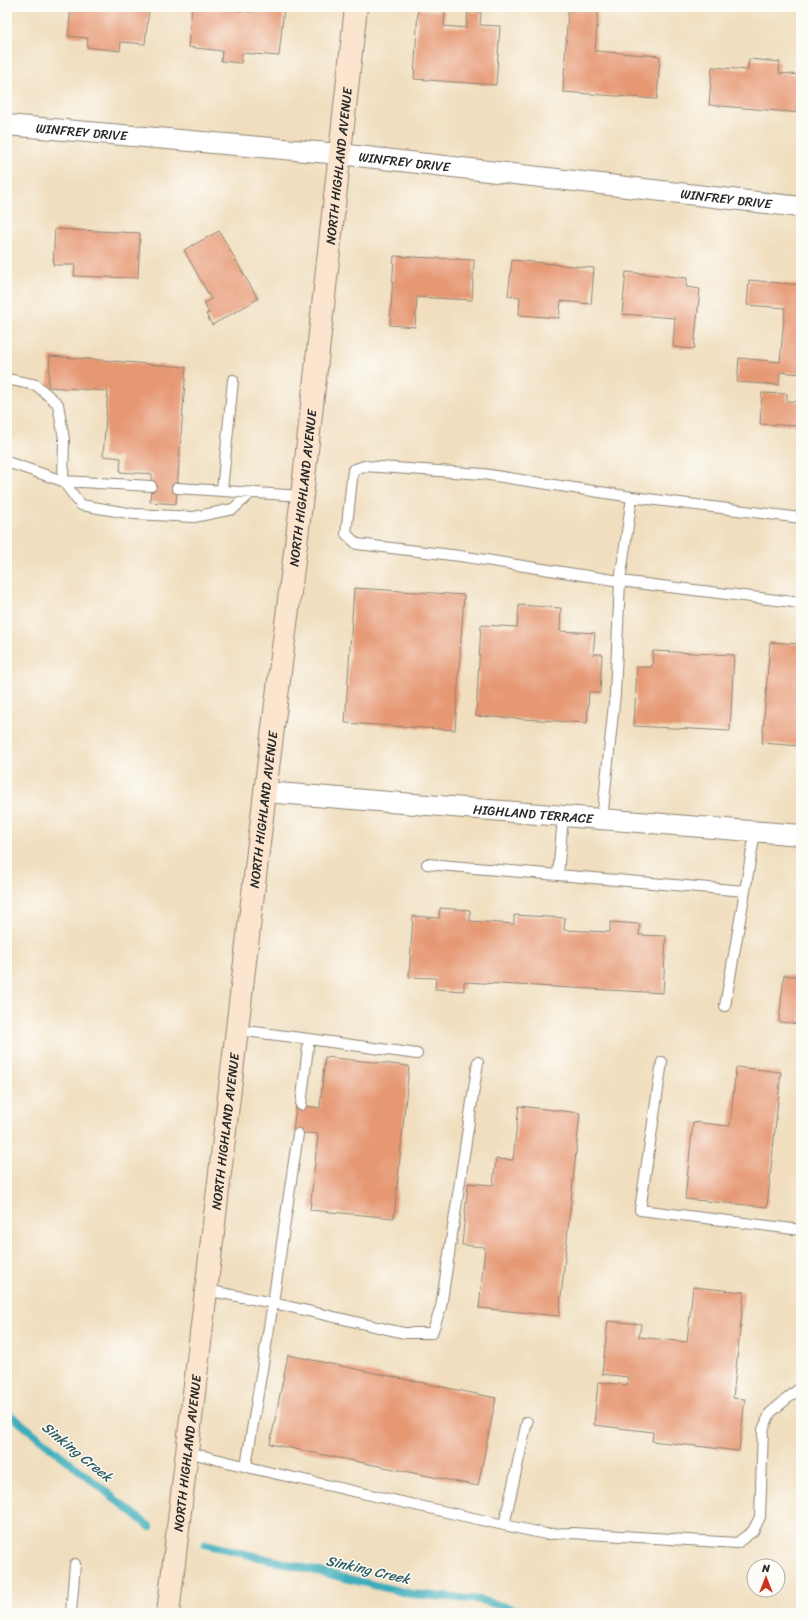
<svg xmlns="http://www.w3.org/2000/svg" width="808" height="1620" viewBox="0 0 808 1620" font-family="Sriracha,sans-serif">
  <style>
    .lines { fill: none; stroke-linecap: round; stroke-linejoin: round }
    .stream { stroke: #3eadbb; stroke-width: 8 }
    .building { fill: #e69873 }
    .lane-casing { stroke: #8e8474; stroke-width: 12 }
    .street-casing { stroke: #8e8474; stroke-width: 22 }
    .secondary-casing { stroke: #8e8474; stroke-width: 24 }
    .lane { stroke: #fff; stroke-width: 10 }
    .street { stroke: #fff; stroke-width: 20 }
    .secondary { stroke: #fce5cf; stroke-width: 22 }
    .labels { text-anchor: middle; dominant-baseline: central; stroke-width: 3; stroke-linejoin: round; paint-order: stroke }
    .street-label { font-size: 13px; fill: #2b2b2b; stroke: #fdfcf7 }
    .water-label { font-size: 14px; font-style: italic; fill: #335f65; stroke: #fdfcf7 }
  </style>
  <rect width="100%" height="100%" fill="#fdfcf7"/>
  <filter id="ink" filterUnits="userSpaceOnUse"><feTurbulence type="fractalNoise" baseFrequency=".025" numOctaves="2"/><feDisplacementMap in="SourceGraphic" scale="8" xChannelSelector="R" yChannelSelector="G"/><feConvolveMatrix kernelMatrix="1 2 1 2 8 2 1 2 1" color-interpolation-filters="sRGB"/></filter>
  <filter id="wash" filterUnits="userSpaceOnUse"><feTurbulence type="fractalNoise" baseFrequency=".012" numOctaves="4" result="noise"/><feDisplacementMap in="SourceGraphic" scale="16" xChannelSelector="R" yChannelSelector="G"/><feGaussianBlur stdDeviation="0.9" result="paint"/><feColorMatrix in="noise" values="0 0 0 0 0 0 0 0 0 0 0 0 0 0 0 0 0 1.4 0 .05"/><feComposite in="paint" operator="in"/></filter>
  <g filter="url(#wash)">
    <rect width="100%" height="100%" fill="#f0debe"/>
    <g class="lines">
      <!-- stream -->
      <path class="stream" d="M7,1412L150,1527
        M205,1544L411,1594L481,1600L527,1613"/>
    </g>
    <g id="blocks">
      <!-- building -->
      <path class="building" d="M7,7H11L10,35H7Z
        M71,7H131L149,9L145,44L121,42L120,51L87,47L88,38L68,36Z
        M192,7L252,12L253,7H284L279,56L242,53L241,63L221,61L222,51L188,47Z
        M418,9L445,11L444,26L466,28L468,11L481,12L480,25L500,26L496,85L414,79Z
        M568,10L598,12L595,51L660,56L657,99L563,92Z
        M749,59L780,62L779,73L801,75V113L709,105L712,67L748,70Z
        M55,229L140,233L138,278L74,276L75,265H53Z
        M219,231L258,299L212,325L206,314L209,313L204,303L211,299L184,250Z
        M394,256L474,260L472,300L417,297L415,327L390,325Z
        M512,260L594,268L591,304L561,301L559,318L519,315L520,297L508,296Z
        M626,272L687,278L686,287L700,289L694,349L673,347L675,318L622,314Z
        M749,280L801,285V374L780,372L779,385L737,382L739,358L780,362L785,308L747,305Z
        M50,356L186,367L176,504L150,502L152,474L120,472L121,458L103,456L108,391L48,387Z
        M762,393L787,394V401L801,402V426L760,424Z
        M354,588L464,595L455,730L345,723Z
        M519,605L561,608L560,631L595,633L593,654H602L600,693L589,692L587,723L476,716L481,625L517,627Z
        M770,642L801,644V746L762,743Z
        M653,651L734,655L730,731L634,726L637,667H652Z
        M440,908L470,910V921L514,924V915L565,918L564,930L610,932V922L640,924L639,935L666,936L663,993L464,982V991L435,989L436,978L409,977L413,916L439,918Z
        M784,975L801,977V1024L779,1022Z
        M325,1057L409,1066L394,1218L310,1210L318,1134L293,1132L296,1105L320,1108Z
        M736,1067L781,1072L767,1207L685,1199L693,1122L730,1126Z
        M519,1106L580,1113L559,1316L479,1308L485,1247L462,1245L468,1183L493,1185L496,1159L513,1160Z
        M693,1287L744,1292L733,1398L745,1399L739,1451L652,1441L653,1432L594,1425L598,1382L627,1385L628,1377L602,1374L608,1321L641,1324L639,1337L687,1342Z
        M288,1355L496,1398L478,1486L270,1444Z"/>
    </g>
  </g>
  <g filter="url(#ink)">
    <use href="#blocks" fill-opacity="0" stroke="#8e8474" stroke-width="1"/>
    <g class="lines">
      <!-- lane casing -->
      <g class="lane-casing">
        <path id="lane" d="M7,379L36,385L58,404L64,439L63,481L81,505L134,514L194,517L233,509L252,492
          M7,462L63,481L151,486
          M177,488L302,496
          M222,490L233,380
          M632,497L801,518
          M563,817L558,875L745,891L725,1006
          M602,820L615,694L620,581L632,497L483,474L364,466L353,470L346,534L357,544L460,556L620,581L801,603
          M427,864L558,875
          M745,891L755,832
          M238,1030L309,1039
          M662,1062L640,1210L801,1230
          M301,1105L309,1039L417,1054
          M206,1290L273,1303L404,1333H432L441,1307L478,1062
          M187,1452L264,1471L504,1525L527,1422
          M246,1466L273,1303L298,1134
          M504,1525L546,1534L572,1533L737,1543L753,1531L760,1517L763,1430L770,1413L801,1387
          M71,1613L75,1564"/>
      </g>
      <!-- street casing -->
      <g class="street-casing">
        <g id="street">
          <path id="s1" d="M7,125L340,154L801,207"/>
          <path id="s2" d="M265,792L801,835"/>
        </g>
      </g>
      <!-- secondary casing -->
      <g class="secondary-casing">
        <g id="secondary">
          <path id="s3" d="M168,1613L265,792L302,496L356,7"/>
        </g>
      </g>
      <!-- lane -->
      <use href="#lane" class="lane"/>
      <!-- street -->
      <use href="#street" class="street"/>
      <!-- secondary -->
      <use href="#secondary" class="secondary"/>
    </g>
  </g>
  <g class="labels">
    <!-- street labels -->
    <g class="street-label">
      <text stroke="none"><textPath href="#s1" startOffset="75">WINFREY DRIVE</textPath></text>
      <text stroke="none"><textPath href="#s1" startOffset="399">WINFREY DRIVE</textPath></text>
      <text stroke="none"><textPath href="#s3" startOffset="1457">NORTH HIGHLAND AVENUE</textPath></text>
      <text stroke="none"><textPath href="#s1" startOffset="723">WINFREY DRIVE</textPath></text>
      <text stroke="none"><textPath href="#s3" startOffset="1133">NORTH HIGHLAND AVENUE</textPath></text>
      <text stroke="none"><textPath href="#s3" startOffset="809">NORTH HIGHLAND AVENUE</textPath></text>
      <text stroke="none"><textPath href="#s2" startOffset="269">HIGHLAND TERRACE</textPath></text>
      <text stroke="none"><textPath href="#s3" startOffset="485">NORTH HIGHLAND AVENUE</textPath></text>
      <text stroke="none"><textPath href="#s3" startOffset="161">NORTH HIGHLAND AVENUE</textPath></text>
    </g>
    <!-- water labels -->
    <g class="water-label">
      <text transform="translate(77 1452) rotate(39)">Sinking Creek</text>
      <text transform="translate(368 1570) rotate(13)">Sinking Creek</text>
    </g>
  </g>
  <!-- margin -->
  <rect width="808" height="1620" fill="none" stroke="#fdfcf7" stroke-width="24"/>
  <!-- north arrow -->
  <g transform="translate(766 1578)"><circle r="19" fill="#fdfcf7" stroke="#a9a8a5"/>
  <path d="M0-3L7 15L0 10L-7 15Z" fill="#c8321e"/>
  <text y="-6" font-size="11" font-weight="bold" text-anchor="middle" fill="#2b2b2b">N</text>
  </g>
</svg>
